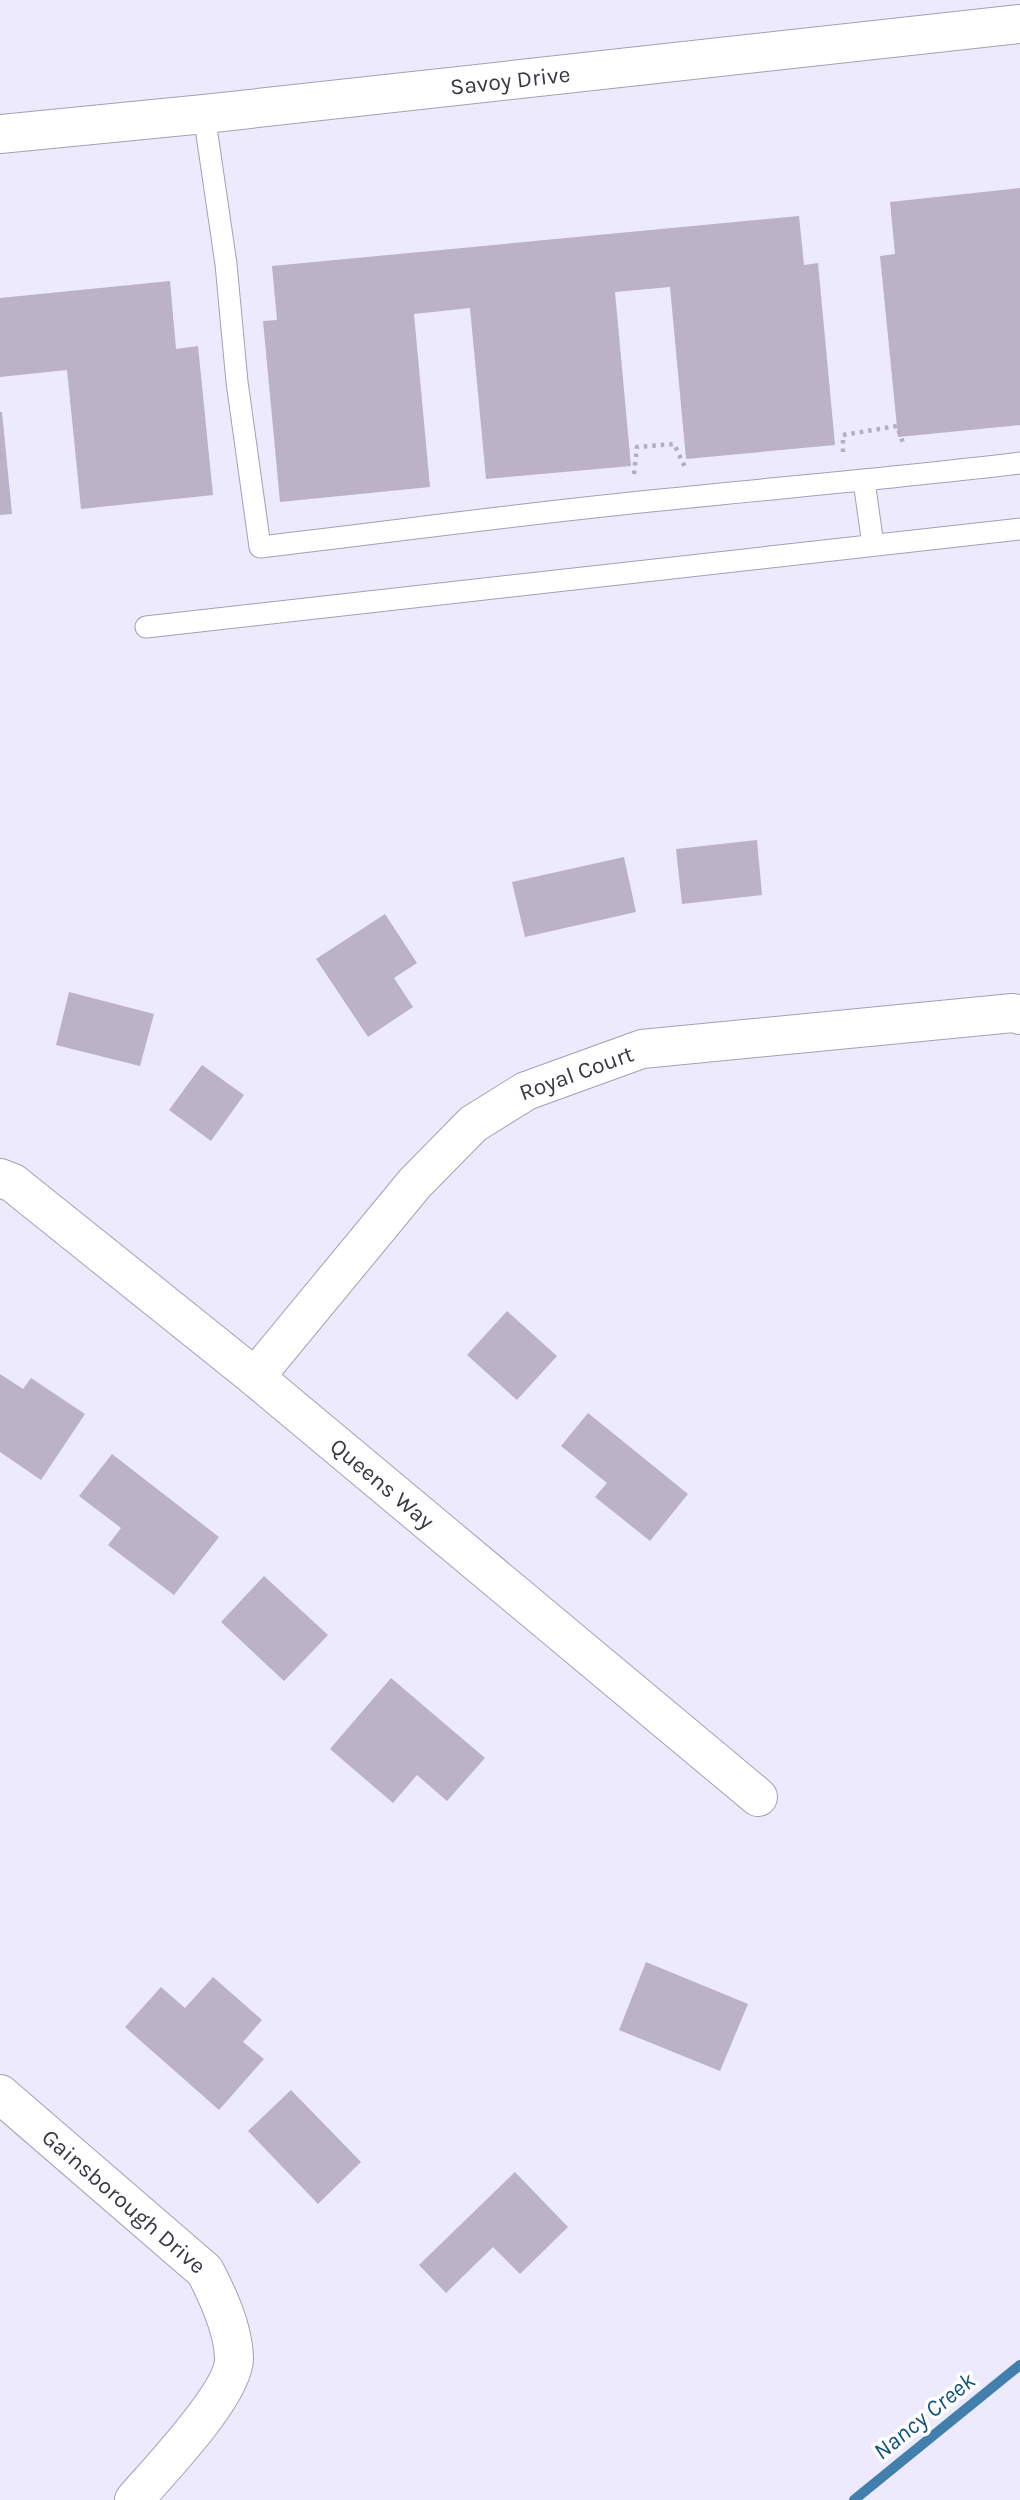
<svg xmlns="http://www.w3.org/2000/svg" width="1020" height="2500" viewBox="0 0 1020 2500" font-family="Karla,sans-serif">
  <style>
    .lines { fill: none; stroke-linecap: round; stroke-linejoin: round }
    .stream { stroke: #427fac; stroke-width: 10 }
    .building { fill: #bbb2c8 }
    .lane-casing { stroke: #a3a0b6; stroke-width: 23 }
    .street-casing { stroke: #a3a0b6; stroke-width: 40 }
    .secondary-casing { stroke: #a3a0b6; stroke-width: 40 }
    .path { stroke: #b1afbf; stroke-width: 4.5; stroke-dasharray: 3.5 5; stroke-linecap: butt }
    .lane { stroke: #fff; stroke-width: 21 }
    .street { stroke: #fff; stroke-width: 38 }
    .secondary { stroke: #fff; stroke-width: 38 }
    .labels { text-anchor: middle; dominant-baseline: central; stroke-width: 7; stroke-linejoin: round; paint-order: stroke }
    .street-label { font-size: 23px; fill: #3a3842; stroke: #fff }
    .water-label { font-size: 24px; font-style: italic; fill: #12547c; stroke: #fff }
  </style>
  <rect width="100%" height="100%" fill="#edeafd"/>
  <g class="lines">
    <!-- stream -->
    <path class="stream" d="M854,2500L1020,2365"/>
  </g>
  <!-- building -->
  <path class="building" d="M1020,188V425L898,437L880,256L895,254L890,202Z
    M799,216L804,265L818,263L835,445L686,459L670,287L615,292L631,466L486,479L470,308L414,314L430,487L280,502L263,321L277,320L272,266Z
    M170,281L176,349L198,346L213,495L81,509L67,370L0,377V298Z
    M0,412H2L12,514L0,515Z
    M757,840L762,895L682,904L676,849Z
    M624,857L636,912L525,937L512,882Z
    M385,914L417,963L394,978L413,1007L368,1037L316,959Z
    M69,992L154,1014L140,1066L56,1045Z
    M202,1065L244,1095L211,1141L169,1110Z
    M507,1311L557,1356L517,1400L467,1355Z
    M0,1374L23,1389L31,1378L85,1414L41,1480L0,1452Z
    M588,1413L688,1494L650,1541L595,1497L607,1483L561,1446Z
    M112,1454L219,1537L174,1595L108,1545L121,1528L79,1496Z
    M264,1576L328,1635L284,1681L221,1622Z
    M391,1678L485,1758L447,1801L417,1775L393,1803L330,1749Z
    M646,1962L748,2004L720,2071L619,2030Z
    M213,1977L262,2020L243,2042L264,2059L219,2110L125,2027L161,1987L185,2008Z
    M291,2090L361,2162L318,2204L248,2131Z
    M515,2172L568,2227L520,2274L493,2247L446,2293L419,2265Z"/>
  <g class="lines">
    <!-- lane casing -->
    <g class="lane-casing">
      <path id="lane" d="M204,114L226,264L237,382L260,547C397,531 534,512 671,499C787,487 904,477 1020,463
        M864,481L873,545
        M146,627L1020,529"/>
    </g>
    <!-- street casing -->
    <g class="street-casing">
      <g id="street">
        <path id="s1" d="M0,1178L13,1183L255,1377L758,1797"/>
        <path id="s2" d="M255,1377L415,1183L473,1124L526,1091L642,1049L1013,1013L1020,1015"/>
        <path id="s3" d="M0,2094L205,2271C218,2296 233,2328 234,2357C236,2392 158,2472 134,2500"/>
      </g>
    </g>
    <!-- secondary casing -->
    <g class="secondary-casing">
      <g id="secondary">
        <path id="s4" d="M0,134L204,114L1020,24"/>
      </g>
    </g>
    <!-- path -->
    <path class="path" d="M843,452V435L897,426L904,446
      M634,474L637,447L674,444L686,469"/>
    <!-- lane -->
    <use href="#lane" class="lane"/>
    <!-- street -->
    <use href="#street" class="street"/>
    <!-- secondary -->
    <use href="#secondary" class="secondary"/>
  </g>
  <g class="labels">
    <!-- street labels -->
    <g class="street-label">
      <text stroke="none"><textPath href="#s4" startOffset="513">Savoy Drive</textPath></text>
      <text stroke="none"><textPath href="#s2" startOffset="450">Royal Court</textPath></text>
      <text stroke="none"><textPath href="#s1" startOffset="490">Queens Way</textPath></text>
      <text stroke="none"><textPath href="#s3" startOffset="164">Gainsborough Drive</textPath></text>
    </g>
    <!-- water labels -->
    <g class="water-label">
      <text transform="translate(924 2416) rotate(-39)">Nancy Creek</text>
    </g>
  </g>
</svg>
